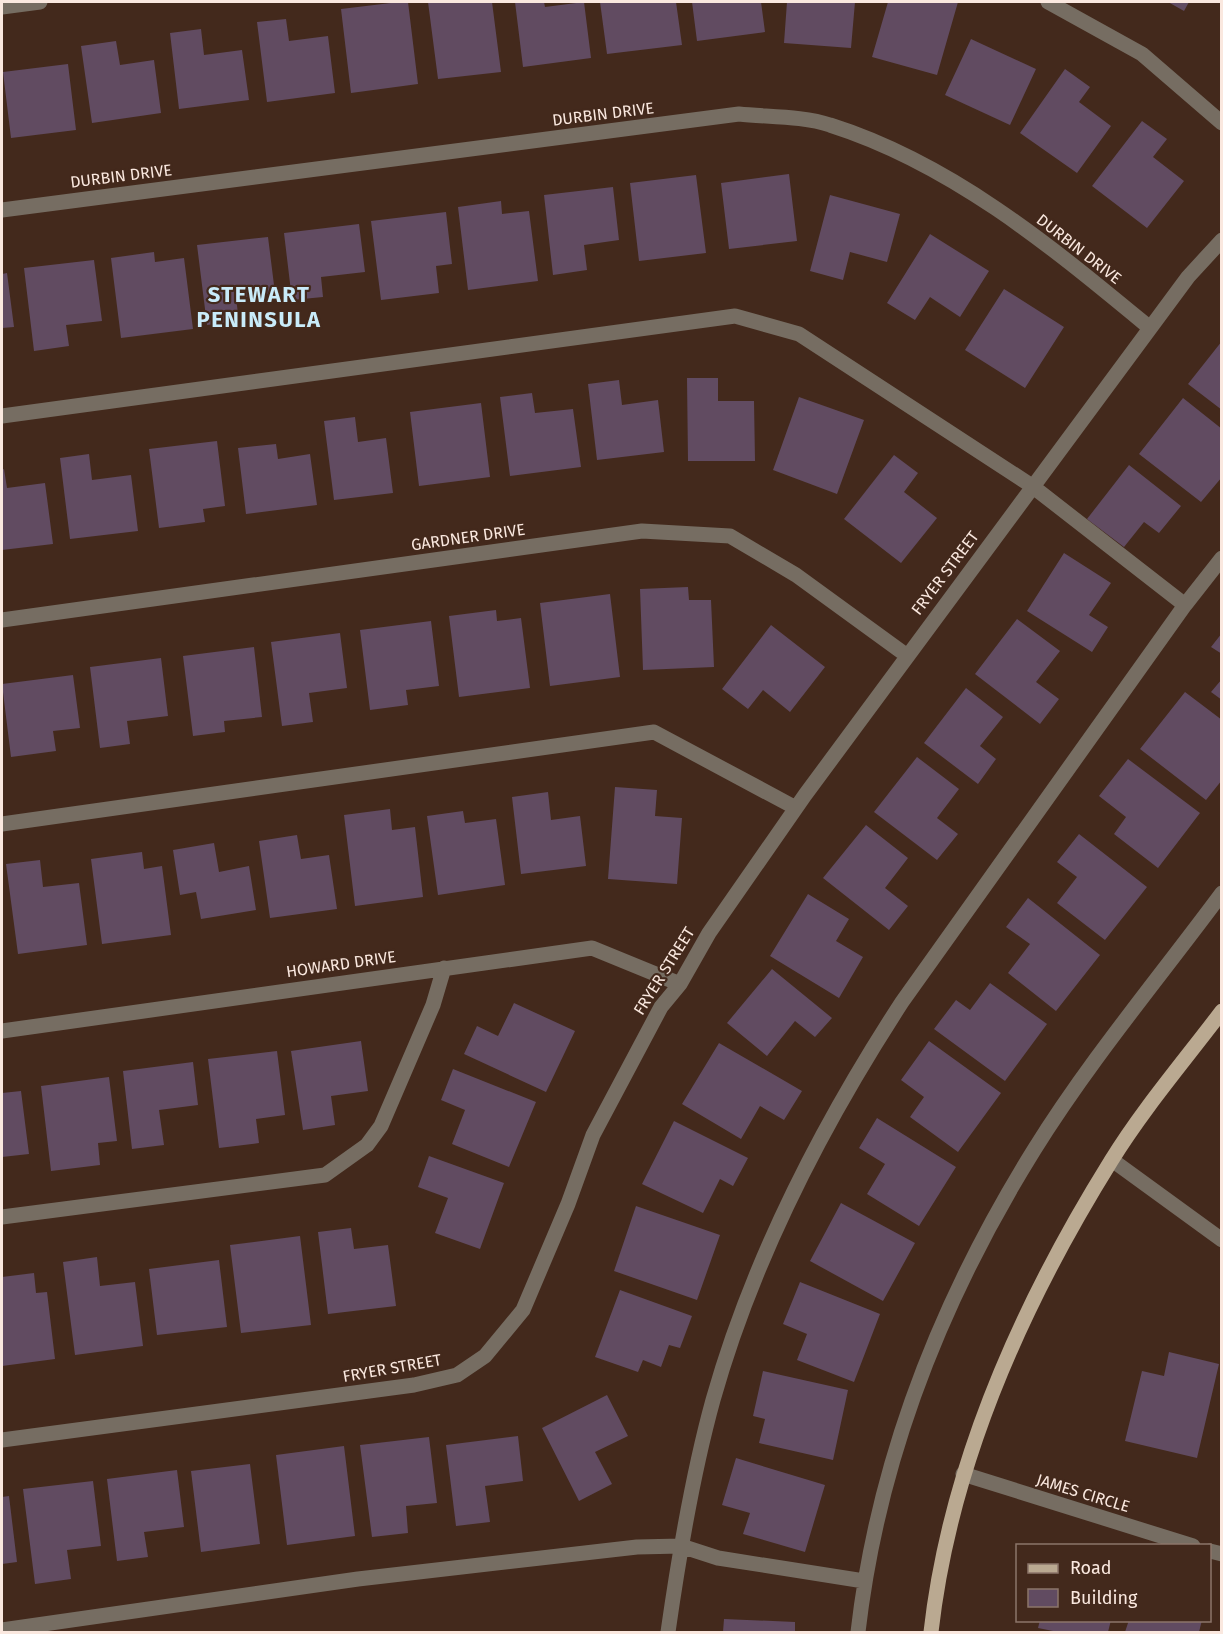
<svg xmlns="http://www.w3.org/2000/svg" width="1223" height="1634" viewBox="0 0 1223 1634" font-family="'Fira Sans',sans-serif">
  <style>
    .building { fill: #614b61 }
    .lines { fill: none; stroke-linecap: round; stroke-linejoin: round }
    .minor { stroke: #766d62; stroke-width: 15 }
    .major { stroke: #baa991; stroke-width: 15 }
    .labels { text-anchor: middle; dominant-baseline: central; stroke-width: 4.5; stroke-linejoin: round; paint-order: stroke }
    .street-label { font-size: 16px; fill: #fae8df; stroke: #43291c }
    .district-label { font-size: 22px; font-weight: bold; letter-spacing: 1.5px; fill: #c9ebf9; stroke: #43291c }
  </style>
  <rect width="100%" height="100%" fill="#43291c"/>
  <!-- building -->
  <path class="building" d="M399,2H408L418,84L351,93L341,9Z
    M428,2H492L501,72L438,79Z
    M515,2H544L545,7L584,2L591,58L523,67Z
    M600,2H676L682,45L607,54Z
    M692,2H761L765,32L697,41Z
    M787,2H855L851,48L784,43Z
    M888,2H958L937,75L872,57Z
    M1168,2H1189L1184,11Z
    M286,19L289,41L328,36L335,93L267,102L257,22Z
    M201,29L204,55L242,50L249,100L179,109L170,33Z
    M971,39L1036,69L1010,125L945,95Z
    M116,41L120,65L154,60L161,113L92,123L81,46Z
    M68,64L76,130L11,138L3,72Z
    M1065,69L1090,87L1079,102L1111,126L1077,173L1020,133Z
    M1142,121L1167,139L1153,157L1184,181L1147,228L1092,186Z
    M789,174L797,241L729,249L721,183Z
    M696,175L706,253L639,261L630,183Z
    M613,187L619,240L584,245L587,270L553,275L544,195Z
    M830,195L900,214L887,262L850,252L843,280L810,271Z
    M501,201L502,214L529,211L538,281L468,290L458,207Z
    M446,212L452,264L436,266L439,293L381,300L371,221Z
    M359,224L365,272L321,277L323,297L292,300L284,233Z
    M930,234L989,271L960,317L930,297L915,320L887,303Z
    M268,237L275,293L236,298L239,321L207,325L197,245Z
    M154,252L155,262L184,258L193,329L121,338L111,258Z
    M94,260L102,321L66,325L69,346L34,351L24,268Z
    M7,273L14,327L2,328V274Z
    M1004,289L1064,327L1025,388L965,350Z
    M1222,341V410L1188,384Z
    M687,378H718V401H754L755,461H688Z
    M619,380L622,405L658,400L664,452L597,460L588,384Z
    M532,393L535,413L573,409L581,467L510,476L500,397Z
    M799,397L864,420L837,494L773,470Z
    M1183,398L1222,429V477L1201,502L1139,454Z
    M481,403L490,477L419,486L410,412Z
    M355,417L358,442L386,438L393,493L334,500L324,421Z
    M217,441L225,506L203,509L205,522L159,528L149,449Z
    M276,444L278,459L310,454L317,505L246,514L238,448Z
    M89,454L92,480L131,475L138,531L70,539L60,458Z
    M894,455L918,473L904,492L937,518L901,563L844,519Z
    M1129,465L1181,506L1159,533L1144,522L1124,547L1087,519Z
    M4,469L7,488L45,483L53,544L2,550V470Z
    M1064,553L1111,583L1089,615L1108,627L1092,652L1027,611Z
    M688,587L689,600H711L714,667L643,670L640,589Z
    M610,594L620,677L550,686L540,603Z
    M496,610L497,621L521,618L530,688L459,697L449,616Z
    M1017,619L1060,651L1036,682L1059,699L1040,724L975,674Z
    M431,621L439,686L406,690L408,705L370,710L360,630Z
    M771,625L825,667L790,712L763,690L748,709L722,689Z
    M340,633L347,688L309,693L313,722L282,726L271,642Z
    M1222,633V654L1211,647Z
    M254,647L262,717L224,721L225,732L193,736L183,656Z
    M161,658L168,716L127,721L130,744L100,748L90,667Z
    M73,675L80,728L53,731L56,751L11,757L2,684Z
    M1222,679V700L1211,692Z
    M966,688L1003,717L980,746L996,759L978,784L924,743Z
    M1185,692L1222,720V780L1206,800L1140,749Z
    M917,757L959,789L937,818L958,834L937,860L874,812Z
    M1128,759L1200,813L1158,868L1114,834L1126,817L1099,796Z
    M615,787L657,790L655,816L682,818L677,884L608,879Z
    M548,792L551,820L580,816L586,866L521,874L512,797Z
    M390,809L392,830L415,827L423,897L355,906L344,815Z
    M463,811L465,823L496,819L505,885L438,895L427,816Z
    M866,825L908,858L885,888L908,906L889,930L823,878Z
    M1079,834L1147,887L1105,940L1057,903L1077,877L1057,862Z
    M297,835L301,859L329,855L337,909L270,918L259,841Z
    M214,843L219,872L249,866L256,910L201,919L196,892L180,895L173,850Z
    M142,852L144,869L162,866L171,935L102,944L91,859Z
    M40,860L43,887L79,883L87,945L18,954L6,864Z
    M808,894L849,919L836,941L863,957L839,998L770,956Z
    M1028,898L1100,955L1056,1011L1008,973L1030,944L1006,927Z
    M772,969L832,1018L815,1037L795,1021L767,1056L727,1023Z
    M990,983L1047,1024L1005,1081L934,1029L956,1000L970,1010Z
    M514,1003L575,1031L546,1092L464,1054L477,1026L498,1036Z
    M361,1041L368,1091L331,1096L335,1125L303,1130L291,1051Z
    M929,1041L1001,1093L958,1152L910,1117L924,1097L901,1080Z
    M719,1043L802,1091L784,1120L760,1106L741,1139L682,1104Z
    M277,1051L285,1115L256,1119L259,1143L219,1148L208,1059Z
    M193,1062L198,1105L159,1110L164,1145L132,1149L123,1071Z
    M453,1069L536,1102L509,1167L452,1144L465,1110L441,1100Z
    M109,1077L117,1141L98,1143L100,1165L51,1171L41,1086Z
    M21,1091L29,1154L2,1157V1093Z
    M877,1118L956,1167L919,1226L867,1194L885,1164L859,1148Z
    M674,1121L748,1158L733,1186L720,1179L703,1213L642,1184Z
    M429,1156L504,1183L480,1249L435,1233L448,1198L418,1187Z
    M841,1203L915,1243L883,1301L810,1261Z
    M636,1206L720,1235L697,1300L614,1271Z
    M351,1228L354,1249L388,1245L396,1306L328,1314L318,1232Z
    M300,1236L311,1325L241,1333L230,1245Z
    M97,1257L100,1286L135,1282L143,1346L75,1355L63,1262Z
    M219,1260L227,1327L157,1335L149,1269Z
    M34,1273L36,1293L47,1292L55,1359L2,1366V1277Z
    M800,1282L880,1314L854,1382L797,1360L807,1334L783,1324Z
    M620,1290L692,1316L680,1348L669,1345L661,1367L643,1360L638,1372L595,1357Z
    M1169,1352L1219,1364L1197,1458L1125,1441L1142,1371L1164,1376Z
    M763,1371L848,1390L833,1460L759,1443L765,1419L753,1416Z
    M607,1395L628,1436L595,1452L612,1484L579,1501L542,1428Z
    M518,1436L523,1481L485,1486L490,1522L456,1526L446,1445Z
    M429,1437L437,1503L406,1506L408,1533L372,1537L360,1445Z
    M344,1446L355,1536L287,1545L276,1455Z
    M736,1458L825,1485L805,1552L743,1534L750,1513L722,1505Z
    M250,1464L260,1544L201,1552L191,1471Z
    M177,1470L184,1527L144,1532L148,1557L117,1561L107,1479Z
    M93,1481L101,1546L67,1550L71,1579L35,1584L23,1489Z
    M9,1496L17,1562L2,1564V1497Z
    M724,1619L795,1622V1632H723Z
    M1040,1620H1111L1108,1632H1058L1038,1628Z
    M1129,1620H1202L1199,1632H1125Z"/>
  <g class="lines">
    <!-- minor -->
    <path class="minor" d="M1048,2L1142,54L1222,123
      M2,7L40,2
      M2,210L739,114C767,117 804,116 830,125C953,164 1053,248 1150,328
      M2,416L735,316L799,334L1032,486L1185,605
      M2,620L642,531L730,536L796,575L906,655
      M2,824L654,732L796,808
      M2,1031L592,948L680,984
      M1112,1160L1222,1240
      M2,1217L325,1175L367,1145L381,1126L433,1005L444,968
      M2,1440L414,1385L457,1375L485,1356L523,1310L568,1204L593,1135L661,1007L680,984L709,933L805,795L1188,277L1222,240
      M963,1474L1193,1546
      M1210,1551L1222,1554
      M2,1630L358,1579L637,1547L681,1546L718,1558L864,1581
      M668,1632C679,1555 692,1476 713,1400C753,1258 822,1125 902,1002L1185,605L1222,558
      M858,1632C878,1459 942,1298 1034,1150C1090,1060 1159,978 1222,893"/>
    <!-- major -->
    <path class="major" d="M931,1632C950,1464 1022,1304 1111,1161C1143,1109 1185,1060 1222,1011"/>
  </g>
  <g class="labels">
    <!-- street labels -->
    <g class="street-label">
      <text transform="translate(603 114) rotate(-7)">DURBIN DRIVE</text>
      <text transform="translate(121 176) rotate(-7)">DURBIN DRIVE</text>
      <text transform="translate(1079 249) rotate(38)">DURBIN DRIVE</text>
      <text transform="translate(468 537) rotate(-8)">GARDNER DRIVE</text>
      <text transform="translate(945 573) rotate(-53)">FRYER STREET</text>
      <text transform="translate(341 964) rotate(-8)">HOWARD DRIVE</text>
      <text transform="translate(664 971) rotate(-58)">FRYER STREET</text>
      <text transform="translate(392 1368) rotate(-10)">FRYER STREET</text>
      <text transform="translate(1083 1493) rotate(17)">JAMES CIRCLE</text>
    </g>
    <!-- district labels -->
    <g class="district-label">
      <text x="259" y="294">STEWART<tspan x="259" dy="25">PENINSULA</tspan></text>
    </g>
  </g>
  <!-- border -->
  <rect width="1223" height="1634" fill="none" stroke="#fae8df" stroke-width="6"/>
  <!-- legend -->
  <rect x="1016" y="1544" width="195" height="78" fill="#43291c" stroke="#8c756a" stroke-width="1.5"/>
  <rect x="1028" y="1564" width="30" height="9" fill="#baa991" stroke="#8c756a" stroke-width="1.5"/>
  <text x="1070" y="1574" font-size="18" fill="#fae8df">Road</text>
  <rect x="1028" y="1589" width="30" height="18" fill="#614b61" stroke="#8c756a" stroke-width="1.5"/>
  <text x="1070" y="1604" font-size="18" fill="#fae8df">Building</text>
</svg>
